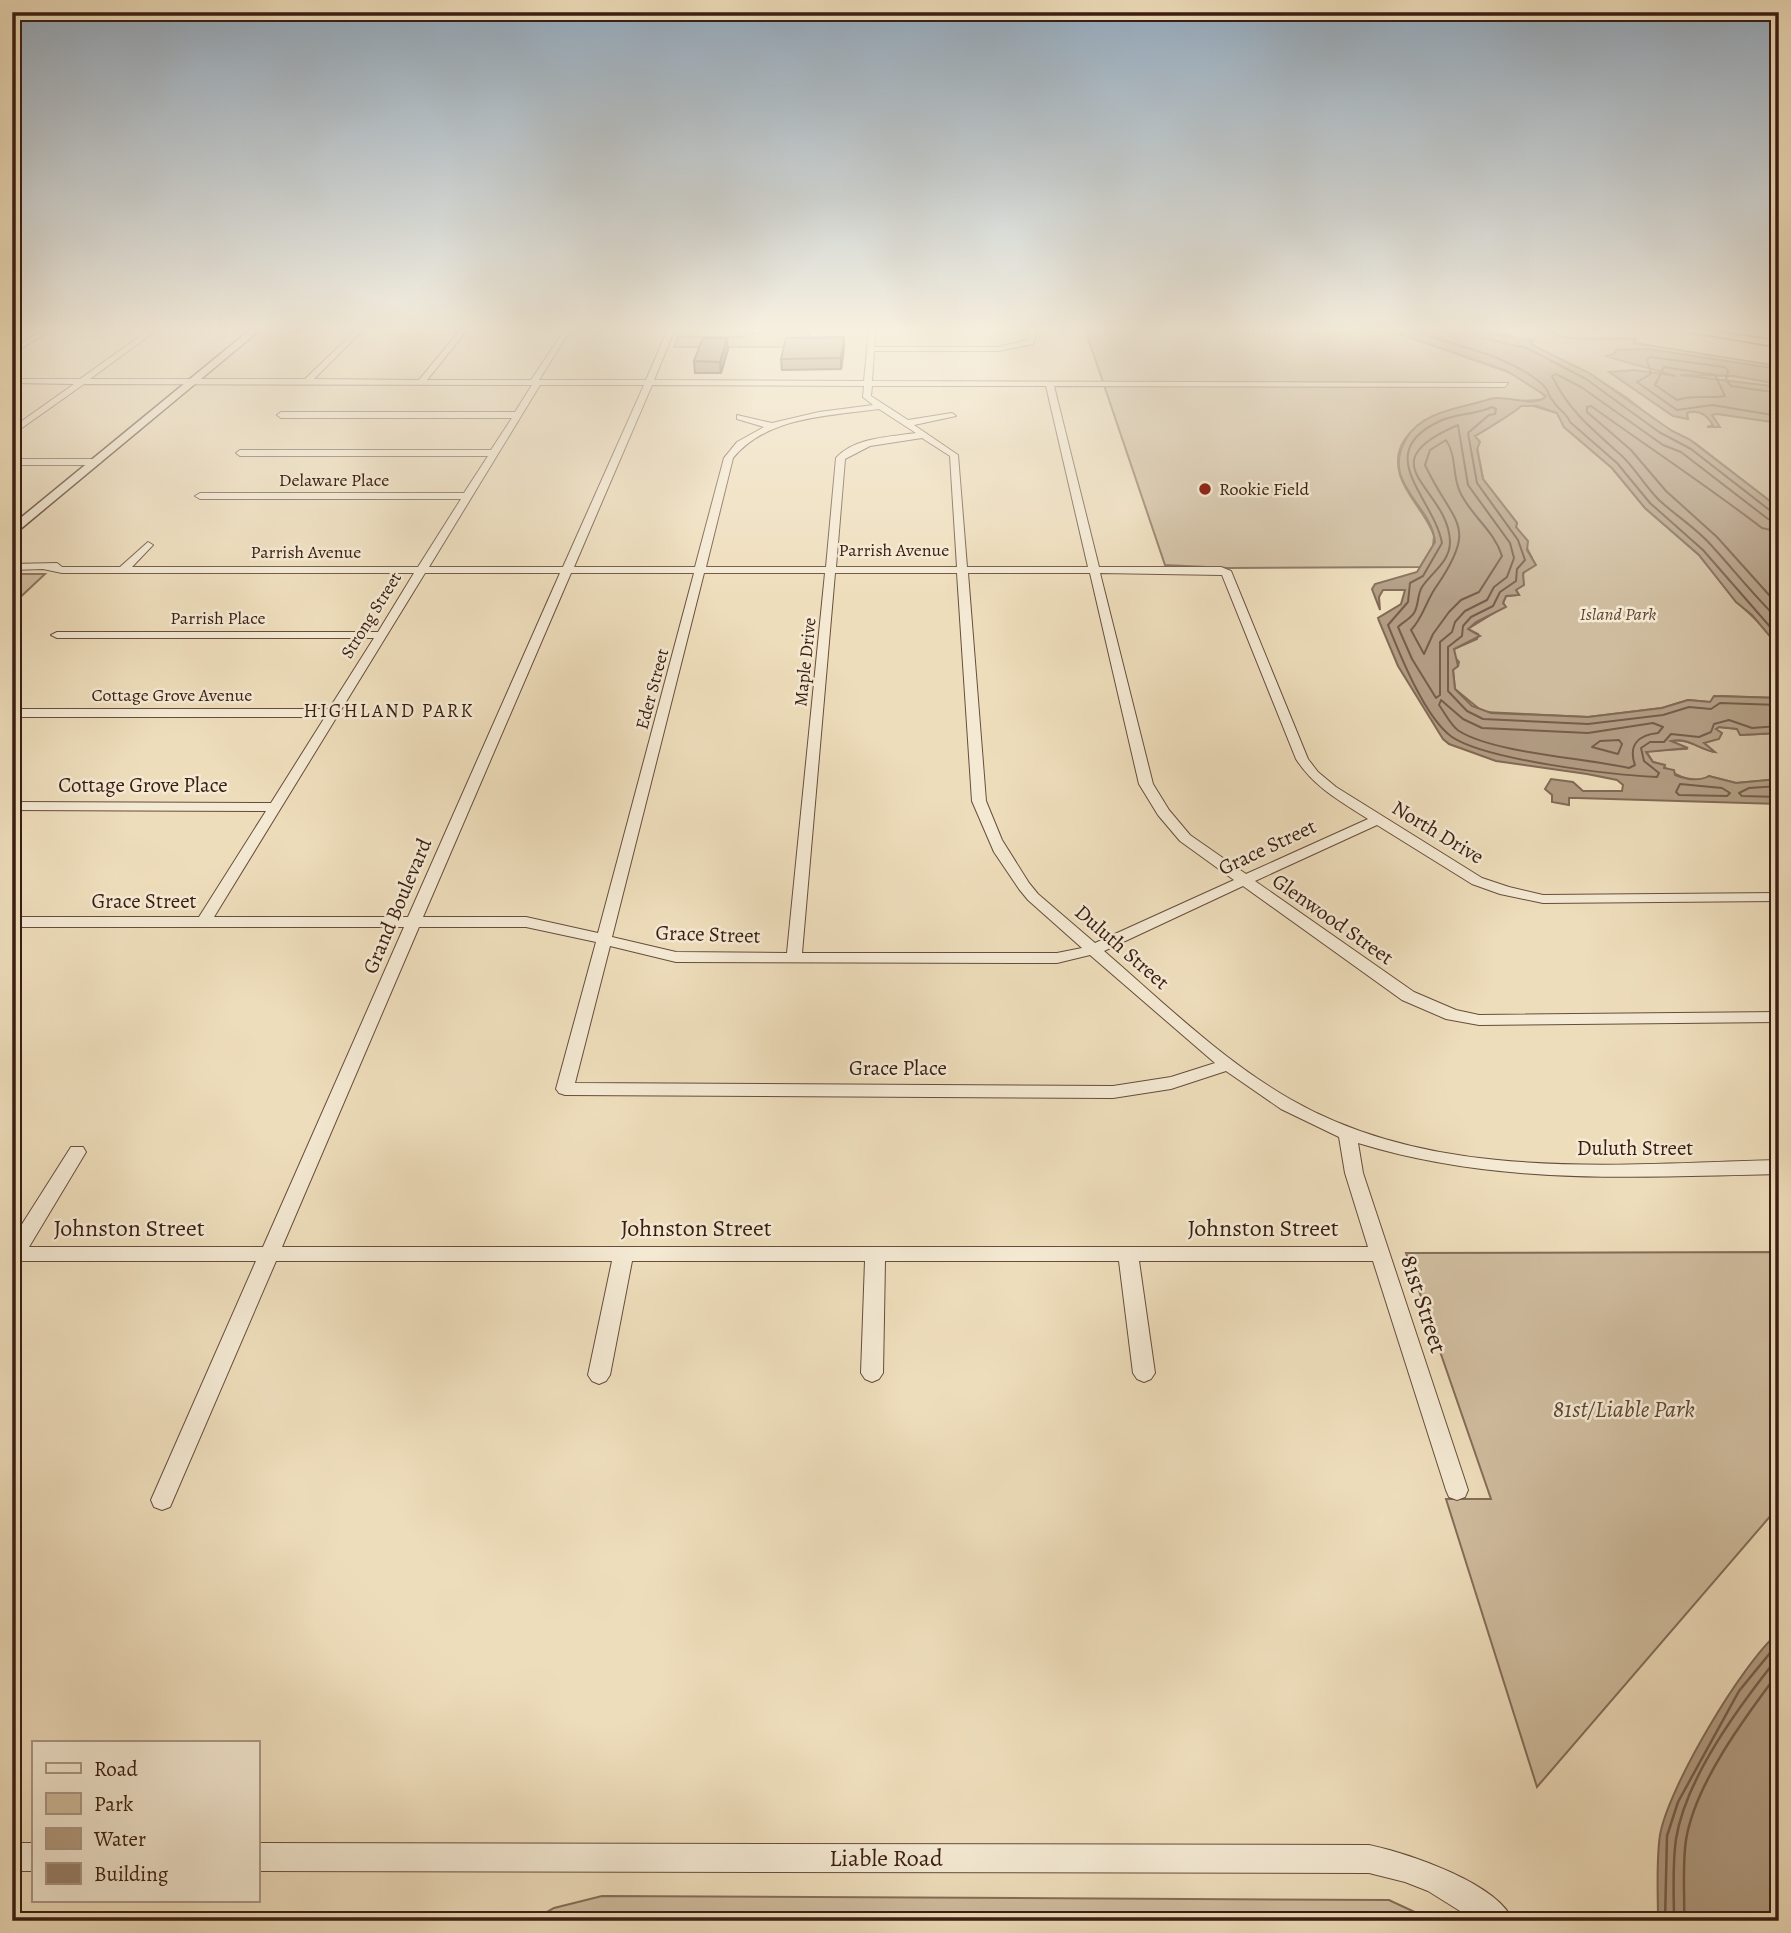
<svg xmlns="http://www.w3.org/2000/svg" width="1791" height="1933" viewBox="0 0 1791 1933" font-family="Alegreya,serif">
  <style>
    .green { fill: #cfbc9e; stroke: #846c58; stroke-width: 2 }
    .water { fill: #b19c82; stroke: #816955; stroke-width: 2 }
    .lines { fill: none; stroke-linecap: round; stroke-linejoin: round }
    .shore-far1 { stroke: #765c4a; stroke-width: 2 }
    .shore { stroke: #765c4a; stroke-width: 2.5 }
    .street-casing { stroke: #674d3c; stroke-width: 2 }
    .secondary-casing { stroke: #3a1d12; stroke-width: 3 }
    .street { fill: #f4e9d3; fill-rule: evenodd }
    .secondary { fill: #f4e9d3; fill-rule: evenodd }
    .wall { fill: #836f5b; stroke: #3a1d12; stroke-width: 2 }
    .shaded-wall { fill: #6a5a4a; stroke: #3a1d12; stroke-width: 2 }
    .building { fill: #98816a; stroke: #3a1d12; stroke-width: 2 }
    .poi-dot { fill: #8f2418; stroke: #f4e9d3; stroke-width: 2.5 }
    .labels { text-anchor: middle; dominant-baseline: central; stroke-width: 5; stroke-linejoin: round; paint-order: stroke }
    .far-street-label { font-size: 18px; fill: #3a1d12; stroke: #f4e9d3 }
    .far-poi-label { font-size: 18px; fill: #3a1d12; stroke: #f4e9d3; text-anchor: start }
    .far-park-label { font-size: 18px; font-style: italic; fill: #5f4535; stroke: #f4e9d3 }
    .far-neighbourhood-label { font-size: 19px; letter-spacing: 2px; fill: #3a1d12; stroke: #f4e9d3 }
    .street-label { font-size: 21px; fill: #3a1d12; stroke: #f4e9d3 }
    .near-street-label { font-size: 24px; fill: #3a1d12; stroke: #f4e9d3 }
    .near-park-label { font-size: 24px; font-style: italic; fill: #5f4535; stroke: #f4e9d3 }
  </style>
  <rect width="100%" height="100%" fill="#edb"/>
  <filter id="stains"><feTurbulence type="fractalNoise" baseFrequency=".00286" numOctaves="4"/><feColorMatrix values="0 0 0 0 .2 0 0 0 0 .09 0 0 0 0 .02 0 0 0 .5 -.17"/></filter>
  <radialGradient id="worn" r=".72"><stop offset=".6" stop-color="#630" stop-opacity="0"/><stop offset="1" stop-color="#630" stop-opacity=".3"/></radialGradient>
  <!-- green -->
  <path class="green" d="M1085,329H1386L1516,375L1540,391L1546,398C1528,404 1511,398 1492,401C1457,406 1385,423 1400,475C1407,498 1427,514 1434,536L1433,546L1420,567L1228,568L1165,565Z
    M1467,329H1547C1568,346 1609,335 1636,339L1634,343L1779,366V508L1695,443L1663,426L1627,398L1589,373L1536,347L1530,343L1533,341Z
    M760,330H809V347H674L678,337H743L745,334H759Z
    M1530,405L1557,413L1564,427L1612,468L1645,508L1699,555L1736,601L1767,630L1779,647V698L1720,696L1710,702L1688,700L1662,708L1588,717L1483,712L1455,689L1453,669L1458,666L1459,662L1453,655L1454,649L1477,639L1478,634L1468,629L1505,606L1503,603L1506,596L1519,595L1516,590L1525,570L1532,567V558L1516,527L1517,523L1483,479L1475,436C1480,433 1518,410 1521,406Z
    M12,574H45L12,605Z
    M1719,727L1738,729L1741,735L1779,733V779L1736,783L1709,776C1696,786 1676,775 1664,767V765L1653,762L1646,751L1685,749L1671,741C1688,738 1698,748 1714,752L1704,743L1718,736L1716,728Z
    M1779,1252V1506L1537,1787L1446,1499H1491L1406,1253Z
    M602,1896L1389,1900L1434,1921H531L554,1908Z"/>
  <!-- water -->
  <path class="water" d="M1386,329H1467L1533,341L1531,344L1536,347L1589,373L1672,431L1689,439L1779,508V647L1752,615L1736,602L1699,555L1645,508L1612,468L1564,427L1557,413L1537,406H1521C1518,410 1481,433 1475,436L1480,442L1477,449L1483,479L1517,523L1516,527L1528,541L1527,550L1536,565L1523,573L1524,585L1516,590L1519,595L1506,596L1503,603L1506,607L1476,622L1468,629L1480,636L1454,649L1458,666L1453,670L1455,689L1472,706L1491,713L1588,717L1662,708L1688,700L1710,702L1714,696L1779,698V733L1740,735L1737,729L1719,727L1716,729L1722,733L1719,739L1704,743L1715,752C1699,750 1689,737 1671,741L1688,748L1646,752L1653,762L1665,765L1664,768L1674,770L1675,775C1688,780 1700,781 1709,776L1736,783L1779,779V804L1577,798H1569V805L1552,802V795L1545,789L1551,779L1573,782L1583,791H1622L1623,785L1617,780L1587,774L1496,761L1449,744L1443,739L1398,666L1379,621L1378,618L1401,604L1405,590H1383L1379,597L1380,610L1372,589L1375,584L1417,572L1435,542C1432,504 1380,484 1406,439C1422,410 1464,408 1490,399C1506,394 1536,409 1546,396L1507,371Z
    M1649,349L1779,369V384L1733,376L1680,375L1779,387V423L1717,414L1712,415L1720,427H1707L1713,425C1707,415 1699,409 1687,413L1688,419L1673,416L1609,372L1634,370L1676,376L1605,356L1614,354L1616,350Z
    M1779,1632V1921H1658C1658,1893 1656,1862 1660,1835C1668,1788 1742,1663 1779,1632Z"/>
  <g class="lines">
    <!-- shore-far1 -->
    <path class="shore-far1" d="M1404,329C1446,343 1513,355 1545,387C1549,392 1549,397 1553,401C1558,410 1566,412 1570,422L1617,463L1650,503L1703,550L1779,637
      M1476,329L1481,338L1527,348L1586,379L1659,432L1691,449L1772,512L1779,513
      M1664,367L1715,375L1725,396C1708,399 1693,394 1677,400L1655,385Z
      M1779,393L1731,386L1726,380L1728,371L1725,367L1650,357L1647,360L1651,374L1637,382L1677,410L1712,405L1779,416
      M1458,425L1468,485L1510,543L1514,558L1507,577L1494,587L1487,600L1465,611L1455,622L1452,632L1440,642V695L1436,698L1412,659L1398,627C1403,622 1410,619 1414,613C1419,605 1417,595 1422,587C1431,573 1450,562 1450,542C1449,487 1364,465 1458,425Z
      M1446,440C1457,456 1452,476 1460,492C1471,516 1494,530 1502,556L1479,592L1461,600L1449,612L1433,634L1424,654L1411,630C1423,618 1426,601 1436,587C1480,523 1453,525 1425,465L1430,450Z
      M1779,522L1768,519L1681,452L1663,445L1581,387L1556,374L1552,376C1568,410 1593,430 1621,455C1635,468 1645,486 1659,500C1675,515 1696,528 1711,545C1734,570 1754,596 1779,620
      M1779,532L1762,528C1706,485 1648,447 1591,406L1587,407V412L1631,450L1666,491L1717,537L1779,606
      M1441,700L1463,719L1482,728L1588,733L1653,723L1663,727L1658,733C1638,735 1628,745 1635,765L1629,768C1584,758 1494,753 1459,731C1451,726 1445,713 1439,705Z
      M1779,705L1720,703L1711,709L1689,707L1663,715L1588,724L1483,719L1467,711L1448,691V647L1462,636L1463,626L1471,617L1493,606L1500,592L1516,581L1517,569L1525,560L1518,540L1477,483L1468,433L1489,415L1495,414L1496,409L1492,407C1476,415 1457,413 1440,421C1370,453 1434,498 1442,543L1423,576L1410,583L1408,602L1388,625C1400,655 1425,718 1452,737C1486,760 1613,775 1657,777L1659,773L1644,761L1641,748L1650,742H1664L1671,734L1699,737L1711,732L1714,724L1729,720L1752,728L1779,726
      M1619,740L1622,744L1618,754L1592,747L1600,741Z
      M1680,784L1722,788L1730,793L1727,796L1679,795L1676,792Z
      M1779,786L1749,788L1739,793L1742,796L1779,797"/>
    <!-- shore -->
    <path class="shore" d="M1665,1921L1667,1836L1678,1802L1739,1691L1779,1642
      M1674,1921C1674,1894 1672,1866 1676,1839C1686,1777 1740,1705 1779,1656
      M1684,1921C1685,1895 1682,1867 1686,1840C1695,1784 1745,1717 1779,1672"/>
    <!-- street casing -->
    <g class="street-casing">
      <path id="street" d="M45,329H53L12,354V349Z
        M150,329H158L90,379H305L357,329H364L314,379L419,380L461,329H468L427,380H531L565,329H571L539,380H646L668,329H675L654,380L864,381L869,329H876L874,347H998L1027,340L1029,334L1025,329H1033L1037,334L1033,344L998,351H874L872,381L1508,383L1505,387L1054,386L1099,567H1221L1231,571L1308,759L1318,772L1336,787L1482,878L1509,887L1543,895L1779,893V901L1543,903L1500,894L1472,884L1377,825L1255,881L1414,992L1456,1010L1479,1015L1779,1012V1022L1479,1025L1446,1019L1402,1000L1243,886L1104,951C1163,1002 1222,1060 1290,1099C1436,1183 1617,1164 1779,1160V1174C1636,1177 1497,1186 1358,1143L1363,1173L1468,1490L1465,1497L1457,1500L1449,1497L1446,1490L1373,1261H1139L1155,1373L1151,1379L1144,1382L1137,1379L1133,1373L1119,1261H885L883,1373L879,1379L872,1382L865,1379L861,1373L865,1261H632L610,1375L606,1381L599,1384L592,1381L588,1375L612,1261H276L170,1507L162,1510L154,1507L151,1500L256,1261H19L12,1264V1240L71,1147H83L86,1152L29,1247H263L404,927H12V917H199L266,811L12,810V802L271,803L325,717H12V709H329L374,638H57L51,635L57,632H378L414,573H62L43,569L12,570V564L57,563L62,567H120L148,542L153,545L132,567H418L461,499H200L195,496L200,493H464L488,456H240L236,453L240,450H491L512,418H281L277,415L281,412H515L532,385L84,384L12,435V428L74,384L12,383V379H80ZM540,385H644L563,567H429ZM652,385L864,386L863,397L873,405L819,412L772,423L737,415V419L764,427L737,442L724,458L695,567H574ZM872,386H1046L1088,567H967L958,455L914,425L956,416L952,413L908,420L871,396ZM879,409L916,433C890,437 855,437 836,458L826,567H706L733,458C768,416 829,416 879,409ZM922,438L950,456L957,567H836L845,459L870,446ZM425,573H560L408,917H214ZM571,573H694L598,933L526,917H423ZM704,573H825L787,953L676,952L612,937ZM835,573H957L972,801L994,852L1019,889L1028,900L1082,948L1057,953H802ZM968,573H1090L1139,784L1158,815L1180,841L1234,880L1095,943L1038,894L1029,883L1002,840L986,801ZM1100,573L1222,575L1296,759C1314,787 1340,801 1368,819L1246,874L1190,835L1169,810L1153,784ZM419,927H526L596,942L556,1089L559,1093L565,1095L1113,1098L1171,1089L1226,1071L1281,1109L1339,1137L1345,1173L1368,1247H282ZM610,946L676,962L1057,963L1090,955L1215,1063L1171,1077L1113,1086L575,1083Z
        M12,459H96L101,462L96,465H12Z
        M12,1843H33V1871H12Z
        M257,1843L1369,1845C1407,1853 1498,1883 1513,1921H1476L1428,1891L1405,1882L1369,1873L257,1871Z"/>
    </g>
    <!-- secondary casing -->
    <g class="secondary-casing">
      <path id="secondary" d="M251,329H261L12,536V525Z
        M1673,329H1695L1779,341V347Z"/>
    </g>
    <!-- street -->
    <use href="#street" class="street"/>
    <!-- secondary -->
    <use href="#secondary" class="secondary"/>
  </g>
  <!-- wall -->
  <path class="wall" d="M1574,329H1597V331H1578Z
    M844,348L841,369L782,370L781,359Z
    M728,349L721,373H695L694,361Z"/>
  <!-- shaded-wall -->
  <path class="shaded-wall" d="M844,337V348L841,369V358Z
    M727,338L728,349L721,373L720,362Z"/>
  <!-- building -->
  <path class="building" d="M844,337L841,358L781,359L786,338Z
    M703,338H727L720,362L694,361Z"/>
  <!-- sky -->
  <linearGradient id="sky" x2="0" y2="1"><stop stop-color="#92aabf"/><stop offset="0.55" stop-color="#f7f0e0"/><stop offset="1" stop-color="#f7f0e0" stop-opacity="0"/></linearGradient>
  <rect width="1791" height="599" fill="url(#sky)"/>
  <!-- markers -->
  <circle class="poi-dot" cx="1205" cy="489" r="7"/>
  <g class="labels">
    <!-- far-street labels -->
    <g class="far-street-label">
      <text x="334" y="480">Delaware Place</text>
      <text x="894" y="550">Parrish Avenue</text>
      <text x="306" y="552">Parrish Avenue</text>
      <text transform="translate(371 615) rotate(-58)">Strong Street</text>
      <text x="218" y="618">Parrish Place</text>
      <text transform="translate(805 662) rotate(-84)">Maple Drive</text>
      <text transform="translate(652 689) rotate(-75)">Eder Street</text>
      <text x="172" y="695">Cottage Grove Avenue</text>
    </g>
    <!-- far-poi labels -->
    <g class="far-poi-label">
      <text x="1219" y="489">Rookie Field</text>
    </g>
    <!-- far-park labels -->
    <g class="far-park-label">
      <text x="1618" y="614">Island Park</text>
    </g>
    <!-- far-neighbourhood labels -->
    <g class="far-neighbourhood-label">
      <text x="389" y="711">HIGHLAND PARK</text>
    </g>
    <!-- street labels -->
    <g class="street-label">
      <text x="143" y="785">Cottage Grove Place</text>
      <text transform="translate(1438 832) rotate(31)">North Drive</text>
      <text transform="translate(1267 847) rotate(-25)">Grace Street</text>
      <text x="144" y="901">Grace Street</text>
      <text transform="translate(397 906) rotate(-67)">Grand Boulevard</text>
      <text transform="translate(1333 919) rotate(35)">Glenwood Street</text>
      <text transform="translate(708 934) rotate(2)">Grace Street</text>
      <text transform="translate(1122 947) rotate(41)">Duluth Street</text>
      <text x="898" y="1068">Grace Place</text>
      <text x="1635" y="1148">Duluth Street</text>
    </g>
    <!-- near-street labels -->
    <g class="near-street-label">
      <text x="129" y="1228">Johnston Street</text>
      <text x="696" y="1228">Johnston Street</text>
      <text x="1263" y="1228">Johnston Street</text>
      <text transform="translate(1424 1304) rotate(72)">81st Street</text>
      <text x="886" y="1858">Liable Road</text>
    </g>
    <!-- near-park labels -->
    <g class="near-park-label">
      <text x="1624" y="1409">81st/Liable Park</text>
    </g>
  </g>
  <!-- margin -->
  <rect width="1791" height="1933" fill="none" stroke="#edb" stroke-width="42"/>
  <rect x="14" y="14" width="1763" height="1905" fill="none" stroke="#3a1d12" stroke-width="3.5"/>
  <rect x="21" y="21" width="1749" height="1891" fill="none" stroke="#3a1d12" stroke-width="2"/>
  <!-- legend -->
  <rect x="32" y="1741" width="228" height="161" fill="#f4e9d3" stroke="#aa9786" stroke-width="2"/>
  <rect x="46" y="1763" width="35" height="10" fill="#f4e9d3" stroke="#aa9786" stroke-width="2"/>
  <text x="94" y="1776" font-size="21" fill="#3a1d12">Road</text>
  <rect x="46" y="1793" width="35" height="21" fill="#cfbc9e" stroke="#aa9786" stroke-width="2"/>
  <text x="94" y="1811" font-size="21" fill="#3a1d12">Park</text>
  <rect x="46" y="1828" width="35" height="21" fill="#b19c82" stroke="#aa9786" stroke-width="2"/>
  <text x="94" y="1846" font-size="21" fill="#3a1d12">Water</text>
  <rect x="46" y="1863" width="35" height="21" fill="#98816a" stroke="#aa9786" stroke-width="2"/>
  <text x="94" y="1881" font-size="21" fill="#3a1d12">Building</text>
  <rect width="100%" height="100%" filter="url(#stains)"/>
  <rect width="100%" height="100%" fill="url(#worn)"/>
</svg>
